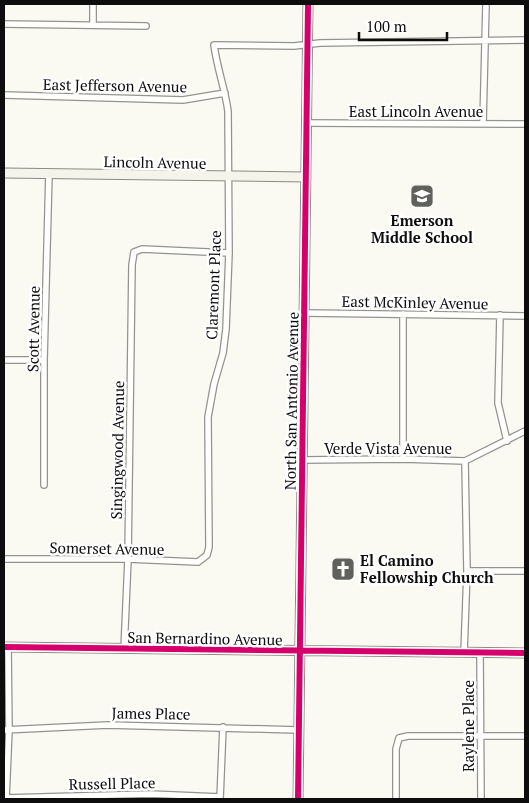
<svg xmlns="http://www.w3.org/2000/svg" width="529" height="803" viewBox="0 0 529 803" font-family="'PT Serif',serif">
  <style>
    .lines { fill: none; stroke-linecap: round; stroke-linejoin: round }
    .street-casing { stroke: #949390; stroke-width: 8 }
    .secondary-casing { stroke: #8a8a87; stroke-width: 11 }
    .street { stroke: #fefefd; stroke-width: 5.5 }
    .secondary { stroke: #f4f4ea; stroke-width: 9 }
    .cycleway-casing { stroke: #fff; stroke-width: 9 }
    .cycleway { stroke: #d6006c; stroke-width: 6 }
    .labels { text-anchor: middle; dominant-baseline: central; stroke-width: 5; stroke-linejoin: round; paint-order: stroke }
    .street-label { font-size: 15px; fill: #0d0d0d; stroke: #fff }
    .poi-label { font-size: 15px; font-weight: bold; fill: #0d0d0d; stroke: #fff }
  </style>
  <rect width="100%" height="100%" fill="#faf9f2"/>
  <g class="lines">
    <!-- street casing -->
    <g class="street-casing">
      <path id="street" d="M4,24L146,26
        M93,25V4
        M4,95L183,100L225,93
        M306,123L525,124
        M483,123L486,4
        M305,313L525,316
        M500,315L498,403L507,441
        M4,360H44
        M403,459V314
        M303,460L403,459L465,461L525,431
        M44,485V360L49,173
        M4,559H128L198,562L207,555L209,547L208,417L214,384L223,353L226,329L229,253L228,111C225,89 217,68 214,45L294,46L320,43L525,40
        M467,571H525
        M124,650L128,559L132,265L134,252L142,249L229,253
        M464,653L467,571L465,461
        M480,653L481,799
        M4,730L108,725L298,730
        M4,798L150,794L220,797
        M6,799L9,730L8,647
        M220,799L223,727
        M396,799V749L399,738L408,736H525"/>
    </g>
    <!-- secondary casing -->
    <g class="secondary-casing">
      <path id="secondary" d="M4,173L306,177
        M4,647L525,653
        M298,799L308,4"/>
    </g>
    <!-- street -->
    <use href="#street" class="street"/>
    <!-- secondary -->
    <use href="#secondary" class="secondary"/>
    <!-- cycleway casing -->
    <g class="cycleway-casing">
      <path id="cycleway" d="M4,647L525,653
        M298,799L308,4"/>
    </g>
    <!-- cycleway -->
    <use href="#cycleway" class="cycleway"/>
  </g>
  <!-- icons -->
  <defs>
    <g id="school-square" transform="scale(1.25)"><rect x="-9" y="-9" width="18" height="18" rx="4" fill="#60605d" stroke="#fff"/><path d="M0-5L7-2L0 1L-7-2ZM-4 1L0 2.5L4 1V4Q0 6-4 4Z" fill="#fff"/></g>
    <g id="church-square" transform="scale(1.25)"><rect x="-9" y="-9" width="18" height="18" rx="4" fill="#60605d" stroke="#fff"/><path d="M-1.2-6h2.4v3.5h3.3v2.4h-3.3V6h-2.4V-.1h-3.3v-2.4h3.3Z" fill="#fff"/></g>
  </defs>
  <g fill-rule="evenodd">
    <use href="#school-square" x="422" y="196"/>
    <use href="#church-square" x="343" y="569"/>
  </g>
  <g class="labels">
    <!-- street labels -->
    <g class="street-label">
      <text transform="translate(115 85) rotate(1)">East Jefferson Avenue</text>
      <text x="416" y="111">East Lincoln Avenue</text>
      <text transform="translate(155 162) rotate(1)">Lincoln Avenue</text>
      <text transform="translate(213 285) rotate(-88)">Claremont Place</text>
      <text transform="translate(415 302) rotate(1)">East McKinley Avenue</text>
      <text transform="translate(33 329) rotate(-89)">Scott Avenue</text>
      <text transform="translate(291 401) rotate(-89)">North San Antonio Avenue</text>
      <text x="388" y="448">Verde Vista Avenue</text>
      <text transform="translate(117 450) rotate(-89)">Singingwood Avenue</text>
      <text transform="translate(107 548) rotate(1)">Somerset Avenue</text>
      <text transform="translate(205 638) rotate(1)">San Bernardino Avenue</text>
      <text transform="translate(151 713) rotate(1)">James Place</text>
      <text transform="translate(468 726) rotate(-90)">Raylene Place</text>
      <text transform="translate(112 783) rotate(-1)">Russell Place</text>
    </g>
    <!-- poi labels -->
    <g class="poi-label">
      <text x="422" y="220">Emerson<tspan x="422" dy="17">Middle School</tspan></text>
      <text x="360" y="560" text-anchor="start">El Camino<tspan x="360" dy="17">Fellowship Church</tspan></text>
    </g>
  </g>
  <!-- border -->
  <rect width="529" height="803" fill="none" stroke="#0d0d0d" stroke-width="10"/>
  <!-- scale -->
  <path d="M359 32v8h88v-8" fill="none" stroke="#0d0d0d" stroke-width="2.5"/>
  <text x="366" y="32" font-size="15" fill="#0d0d0d" stroke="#ffffff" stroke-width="4" paint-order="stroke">100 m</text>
</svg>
